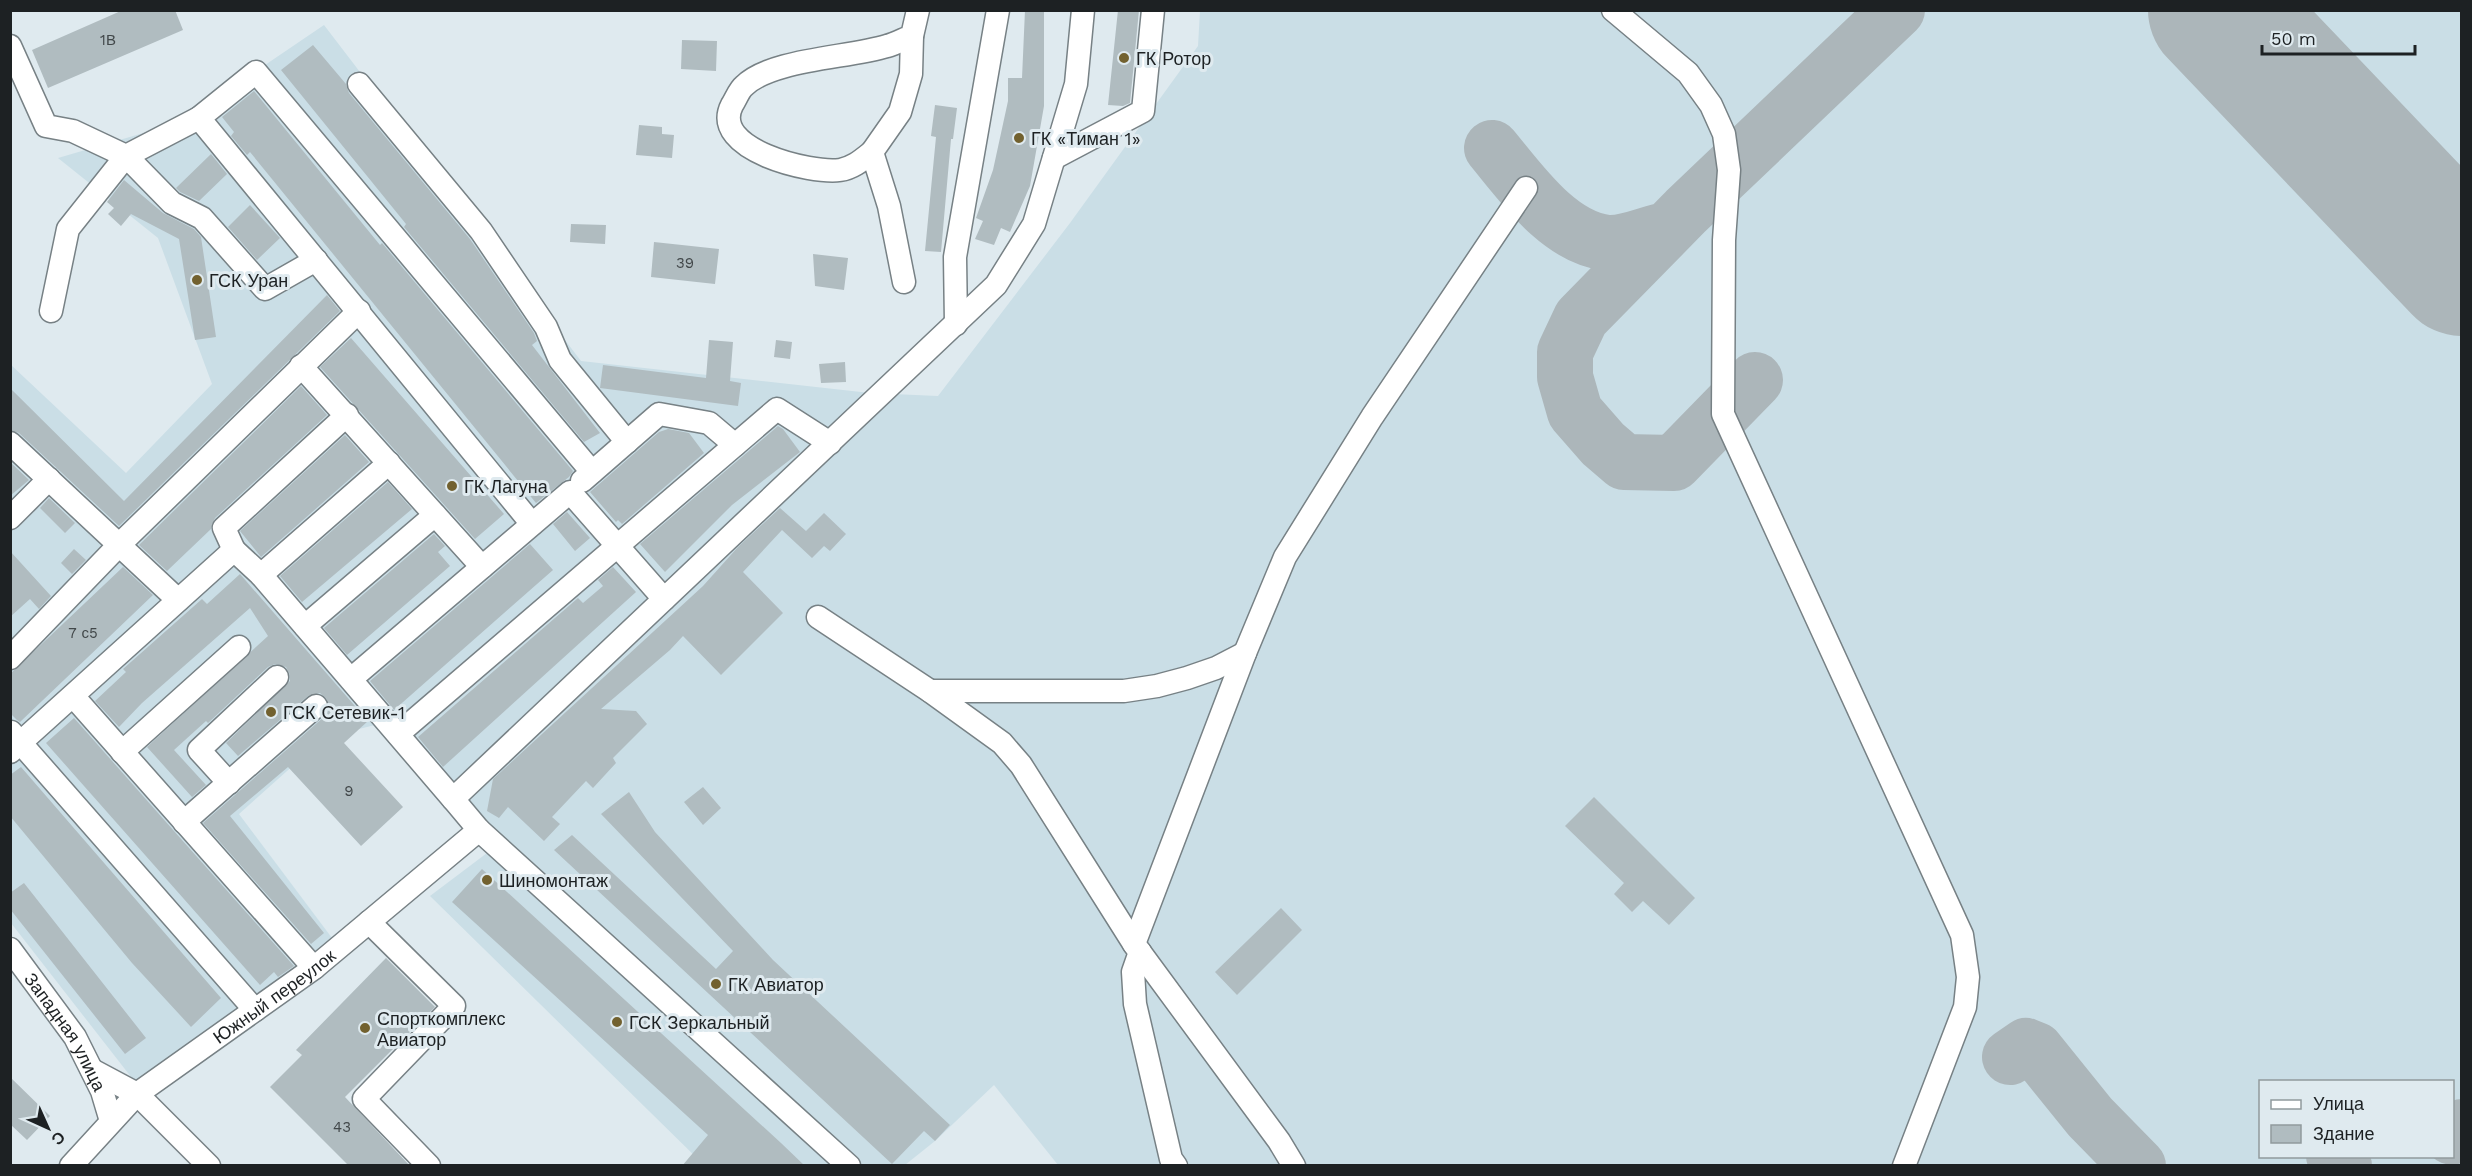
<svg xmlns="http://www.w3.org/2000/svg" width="2472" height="1176" viewBox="0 0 2472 1176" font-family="'Work Sans',sans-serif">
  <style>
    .built { fill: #cadee6; fill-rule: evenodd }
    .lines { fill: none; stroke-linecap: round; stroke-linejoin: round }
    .taxiway { stroke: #acb6ba; stroke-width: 56 }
    .runway { stroke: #acb6ba; stroke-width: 138 }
    .building { fill: #b0bcc0 }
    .minor-casing { stroke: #778185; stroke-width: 25 }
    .minor { stroke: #fff; stroke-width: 22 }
    .poi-dot { fill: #72612f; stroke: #dfeaef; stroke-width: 2 }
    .labels { text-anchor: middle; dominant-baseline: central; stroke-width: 6; stroke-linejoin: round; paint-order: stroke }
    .number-label { font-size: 15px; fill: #42484a }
    .poi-label { font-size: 18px; fill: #1d2123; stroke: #dfeaef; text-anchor: start }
    .street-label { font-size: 18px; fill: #1d2123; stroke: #dfeaef }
  </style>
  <rect width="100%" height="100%" fill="#dfeaef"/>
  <!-- built -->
  <path class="built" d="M1200,11H2461V1165H1058L994,1085L935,1141L905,1165H704L430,896L487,853L375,725L359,729L344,720L239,814L335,942L135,1082L11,923L10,364L126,473L212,384L158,238L58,158L181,122L324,25L581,361L870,393L938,396L1070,223L1198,46ZM2260,1082H2452V1156H2260Z"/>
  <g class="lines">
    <!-- taxiway -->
    <path class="taxiway" d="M1492,148C1521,183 1559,238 1608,243C1628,244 1648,233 1667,230
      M1755,380L1674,463L1624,462L1603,444L1575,412L1565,377V352L1581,318L1686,211L1897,10
      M2010,1057L2026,1046L2036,1050L2090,1117L2138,1166
      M2452,1137L2462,1127
      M2334,1156L2344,1166"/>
    <!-- runway -->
    <path class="runway" d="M2217,10L2462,267"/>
  </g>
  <!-- building -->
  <path class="building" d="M123,10H175L183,30L48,88L32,50Z
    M1025,10H1044V106L1030,186L1010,232L1001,228L994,245L975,239L983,221L976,218L993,170L1008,101V78H1022Z
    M1118,10H1139L1130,103L1123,106L1108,105Z
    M682,40L717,41L716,71L681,69Z
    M313,45L346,84L349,93L470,239L534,333L537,341L532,345L600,433L584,442L404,227L406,224L281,70Z
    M254,91L380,245L382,243L573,471L569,477L536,503L250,152L247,155L231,136L234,132L222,117Z
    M935,105L957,108L953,139H951L941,252L925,251L936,137L931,136Z
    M639,125L662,127V134L674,135L672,158L636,155Z
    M211,154L227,174L199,201L180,192L176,188Z
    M124,180L163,213L194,229L201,237L216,337L195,340L179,239L131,214L121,226L108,214L114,208L107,202Z
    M250,205L280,238L257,260L228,227Z
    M571,224L606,225L605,244L570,242Z
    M654,242L719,249L715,284L651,277Z
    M813,254L848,258L844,290L815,286Z
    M327,295L340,311L119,526L19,433L10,430V388L124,501Z
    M351,338L504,514L475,539L320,367Z
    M709,340L733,342L730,381L741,383L738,406L600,388L603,365L706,378Z
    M776,340L792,342L790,359L774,357Z
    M845,362L846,382L821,383L819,364Z
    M301,386L327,415L215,518L211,529L167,571L139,545Z
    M778,426L783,429L800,452L732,505L665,572L640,544Z
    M668,429L689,433L704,453L622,524L618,520L616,522L590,492L659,432Z
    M345,435L369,462L261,557L240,531Z
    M10,462L29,480L10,496Z
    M388,482L412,509L302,602L280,576Z
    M49,498L75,523L65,533L40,508Z
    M780,508L806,531L824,513L846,534L830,551L824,546L812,558L782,530L743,572L783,613L721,675L683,636L670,650L601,709L636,711L647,724L613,758L616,763L593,788L586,781L552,817L560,824L544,841L508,807L499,818L487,811L493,779L703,586L738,547Z
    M567,512L590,538L575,551L553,524Z
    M434,534L445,546L438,552L450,566L347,655L324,628Z
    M530,544L553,570L394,710L370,681Z
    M74,549L86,560L72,574L61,563Z
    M10,551L51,596L39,609L30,599L10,617Z
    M123,567L153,595L20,722L17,720L10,713V674Z
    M613,567L636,592L443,767L418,737L578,598L583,603L603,586L598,580Z
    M240,574L368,721L344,743L403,807L361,846L288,767L230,816L324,933L311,944L203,823L325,716L329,710L326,698L320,693L308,696L238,756L226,743L290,681V675L286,667L275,664L268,667L208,723L206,721L174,750L206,785L192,797L147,747L268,636L250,608L142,703L119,727L95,701L126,672L123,669L202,599L207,604Z
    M74,718L174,831L294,966L278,977L274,972L260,985L46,743Z
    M21,767L221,998L191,1027L132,963L10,816V775Z
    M703,787L721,808L703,825L684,802Z
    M629,792L655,832L773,960L950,1125L935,1141L924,1131L892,1164L554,850L572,835L716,969L733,951L601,814Z
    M1594,797L1695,898L1669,925L1643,901L1632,912L1614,894L1624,883L1565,826Z
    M482,869L781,1143L805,1166H682L708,1135L452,902Z
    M24,883L146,1038L125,1054L10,909V893Z
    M1281,908L1302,930L1237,995L1215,972Z
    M386,958L435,1007L345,1097L410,1166H349L270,1087L302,1055L296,1050Z
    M10,1077L50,1116L27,1140L10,1124Z"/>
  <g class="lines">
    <!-- minor casing -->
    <g class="minor-casing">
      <g id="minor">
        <path d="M1613,10L1688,73L1711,105L1724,134L1729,170L1724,240L1723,414L1962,935L1968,977L1965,1007L1904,1166"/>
        <path d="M10,46L46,126L73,131L126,156L199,118"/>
        <path d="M359,84L481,231L546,327L560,360L627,442"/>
        <path d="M872,152L900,112L911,74L912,36"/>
        <path d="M1054,158L1143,111L1153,10"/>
        <path d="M904,282L889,206L872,152C862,160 853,168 840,170C812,174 709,150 732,105C736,99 739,90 744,86C771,59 848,58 887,46C895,44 904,39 912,36L918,10"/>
        <path d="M51,311L68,229L126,156L172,203L202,218L265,289L316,260"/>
        <path d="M956,324L955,257L998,10"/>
        <path d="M301,366L482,567"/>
        <path d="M10,443L178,600"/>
        <path d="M582,481L659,414L709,423L735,445"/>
        <path d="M10,518L49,479"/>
        <path d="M532,524L199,118L256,72L592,472"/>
        <path d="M234,550L224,528L347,415"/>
        <path d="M261,575L389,463"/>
        <path d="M818,617L930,691L1002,743L1021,765L1134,944L1279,1141L1294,1166"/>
        <path d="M305,626L435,515"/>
        <path d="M10,658L120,544L359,311"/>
        <path d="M351,679L570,492L664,599"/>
        <path d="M930,691H1124L1157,686L1187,678L1216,668L1245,653"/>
        <path d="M73,696L314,968"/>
        <path d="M11,732L255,1010"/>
        <path d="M398,734L777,409L830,443"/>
        <path d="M10,752L234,550L261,575L453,799"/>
        <path d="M122,752L239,647"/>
        <path d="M229,783L199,750L277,677"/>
        <path d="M184,822L316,706"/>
        <path d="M369,922L454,1006L364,1099L429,1166"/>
        <path d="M1134,944L1245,653L1285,557L1372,417L1526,188"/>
        <path id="s1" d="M10,949L75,1037L102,1091L111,1121"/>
        <path d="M1140,952L1133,972L1135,1004L1171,1159L1176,1166"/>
        <path d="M92,1070L137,1094L209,1166"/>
        <path id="s2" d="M71,1166L137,1094L314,968L479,830"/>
        <path d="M849,1166L479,830L453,799L996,285L1034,224L1076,84L1083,10"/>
      </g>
    </g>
    <!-- minor -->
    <use href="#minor" class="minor"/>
  </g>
  <!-- markers -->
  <g class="poi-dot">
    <circle cx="1124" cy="58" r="6"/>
    <circle cx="1019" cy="138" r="6"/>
    <circle cx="197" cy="280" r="6"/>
    <circle cx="452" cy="486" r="6"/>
    <circle cx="271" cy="712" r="6"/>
    <circle cx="487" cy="880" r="6"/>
    <circle cx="716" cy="984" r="6"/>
    <circle cx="617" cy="1022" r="6"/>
    <circle cx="365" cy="1028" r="6"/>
  </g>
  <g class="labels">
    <!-- number labels -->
    <g class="number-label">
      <text x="108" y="40">1В</text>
      <text x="685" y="263">39</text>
      <text x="83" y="633">7 с5</text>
      <text x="349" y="791">9</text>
      <text x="342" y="1127">43</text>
    </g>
    <!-- poi labels -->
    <g class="poi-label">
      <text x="1136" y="58">ГК Ротор</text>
      <text x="1031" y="138">ГК «Тиман 1»</text>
      <text x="209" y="280">ГСК Уран</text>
      <text x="464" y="486">ГК Лагуна</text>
      <text x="283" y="712">ГСК Сетевик-1</text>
      <text x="499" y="880">Шиномонтаж</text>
      <text x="728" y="984">ГК Авиатор</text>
      <text x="377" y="1018">Спорткомплекс<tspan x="377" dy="21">Авиатор</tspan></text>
      <text x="629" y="1022">ГСК Зеркальный</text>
    </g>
    <!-- street labels -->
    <g class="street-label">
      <text stroke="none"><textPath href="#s2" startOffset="266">Южный переулок</textPath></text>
      <text stroke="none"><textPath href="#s1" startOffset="100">Западная улица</textPath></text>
    </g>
  </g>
  <!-- border -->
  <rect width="2472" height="1176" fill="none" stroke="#1d2123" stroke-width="24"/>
  <!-- legend -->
  <rect x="2259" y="1080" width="195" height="78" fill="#dfeaef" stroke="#919a9d" stroke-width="1.5"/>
  <rect x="2271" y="1100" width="30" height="9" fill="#ffffff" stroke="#919a9d" stroke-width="1.5"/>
  <text x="2313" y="1110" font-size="18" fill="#1d2123">Улица</text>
  <rect x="2271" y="1125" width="30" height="18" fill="#b0bcc0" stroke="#919a9d" stroke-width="1.5"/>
  <text x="2313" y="1140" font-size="18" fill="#1d2123">Здание</text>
  <!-- north arrow -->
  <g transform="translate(48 1128) rotate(135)" stroke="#dfeaef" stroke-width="4.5" paint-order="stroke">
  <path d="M0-4.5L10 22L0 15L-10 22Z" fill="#1d2123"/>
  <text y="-9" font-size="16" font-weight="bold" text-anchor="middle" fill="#1d2123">С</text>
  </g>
  <!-- scale -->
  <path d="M2262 45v9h153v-9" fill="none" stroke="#1d2123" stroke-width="3"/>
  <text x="2271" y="45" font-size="18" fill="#1d2123" stroke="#dfeaef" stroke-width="4.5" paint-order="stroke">50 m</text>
</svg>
